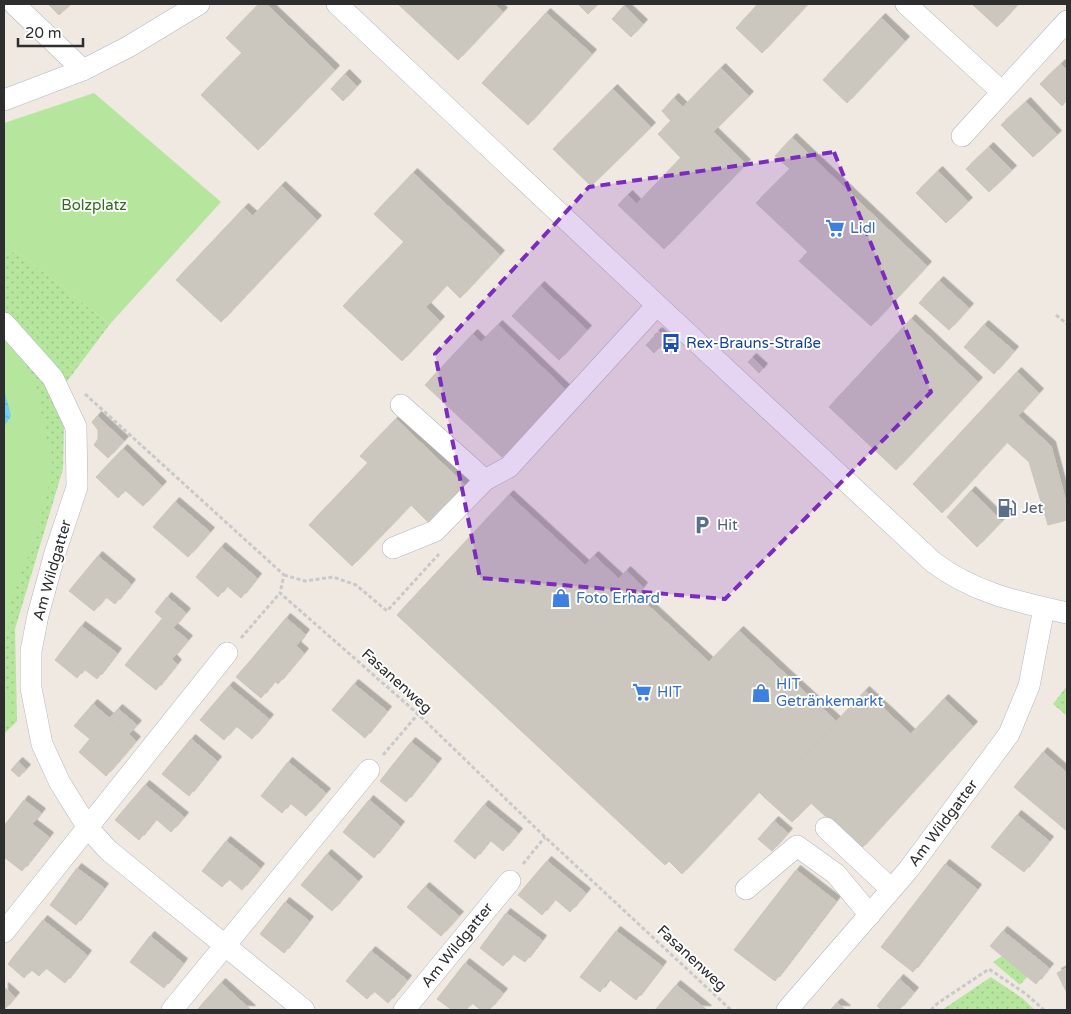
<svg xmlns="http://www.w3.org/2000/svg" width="1071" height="1014" viewBox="0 0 1071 1014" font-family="'Varela Round',sans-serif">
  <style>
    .grass { fill: url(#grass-dots) }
    .park { fill: #b6e59e }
    .water { fill: url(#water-waves) }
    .building { fill: #cbc7bf; stroke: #cbc5ba; filter: url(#shadow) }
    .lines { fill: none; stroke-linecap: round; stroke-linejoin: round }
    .minor-casing { stroke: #b4b7c1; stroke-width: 22 }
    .path { stroke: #c9c9c9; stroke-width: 3; stroke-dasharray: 4 2.5; stroke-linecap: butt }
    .minor { stroke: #fff; stroke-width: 21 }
    .marked { fill: #7b2cbf; fill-opacity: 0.2; stroke: #7b2cbf; stroke-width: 4; stroke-dasharray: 10 6; stroke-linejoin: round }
    .labels { text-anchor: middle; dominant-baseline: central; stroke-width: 4; stroke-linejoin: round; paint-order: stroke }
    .park-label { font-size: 15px; fill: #2c6e1b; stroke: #fff }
    .shop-label { font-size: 15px; fill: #366cbe; stroke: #fff; text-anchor: start }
    .transit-label { font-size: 15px; fill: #164399; stroke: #fff; text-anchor: start }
    .service-label { font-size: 15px; fill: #4e5e75; stroke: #fff; text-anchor: start }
    .street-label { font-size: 15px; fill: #2e2e2e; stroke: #fff }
  </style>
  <defs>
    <pattern id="grass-dots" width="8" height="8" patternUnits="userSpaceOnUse" patternTransform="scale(1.25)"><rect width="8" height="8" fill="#b6e59e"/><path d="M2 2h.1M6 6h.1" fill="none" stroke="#9dc588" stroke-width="1.8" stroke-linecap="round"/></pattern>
    <pattern id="water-waves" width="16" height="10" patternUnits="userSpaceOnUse" patternTransform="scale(1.25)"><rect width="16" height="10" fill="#75cff0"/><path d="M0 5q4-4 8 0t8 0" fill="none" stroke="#66b2ce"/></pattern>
    <filter id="shadow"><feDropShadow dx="4.5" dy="-4.5" stdDeviation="0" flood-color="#0004"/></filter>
  </defs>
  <rect width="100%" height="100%" fill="#efe9e1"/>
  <!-- grass -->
  <path class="grass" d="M16,251L110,324L65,384L63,469L15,629L17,721L4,734V256Z
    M1067,686V716L1053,704Z
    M1002,956L1027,977L1020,985L993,962Z
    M991,977L1022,998L1035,1010H942Z"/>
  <!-- park -->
  <path class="park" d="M94,93L221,202L110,324L16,251L4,256V123Z
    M4,339L21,355L36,385L53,467L37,533L11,601L4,661Z
    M4,677L12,714L4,726Z"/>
  <!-- water -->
  <path class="water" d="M4,389L11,416L4,427Z"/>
  <!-- building -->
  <path class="building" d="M48,4H71L59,15Z
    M259,4H266L335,70L258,150L201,95L242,53L226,38Z
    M398,4H494L503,12L458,60Z
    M578,4H598L588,14Z
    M758,4H808L762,53L736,28Z
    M972,4H1018L997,27Z
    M624,6L643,24L631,37L612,19Z
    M546,13L592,54L528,125L482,83Z
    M881,18L905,41L847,103L823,80Z
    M1061,64L1067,70V100L1062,106L1040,84Z
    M721,68L749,96L713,132L709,128L681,158L658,134L671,121L662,111L674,98L683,107Z
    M345,74L357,86L343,101L331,89Z
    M613,89L651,127L591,186L553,149Z
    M1026,102L1057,135L1033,157L1001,125Z
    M709,128L746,164L664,249L618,205L628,195L637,204Z
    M792,138L927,266L871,326L799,261L808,252L756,203L790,169L775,156Z
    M989,147L1012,170L989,192L966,169Z
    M938,171L968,202L946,223L916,193Z
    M413,173L500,255L460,298L447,285L426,307L440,321L402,361L343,306L404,242L374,214Z
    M281,186L317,220L221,322L176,280L244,208L253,216Z
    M939,281L969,308L949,330L919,303Z
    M540,286L587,330L559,360L512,316Z
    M911,319L978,382L896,470L829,407Z
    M498,325L565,389L502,457L425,385L473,334L481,342Z
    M984,325L1014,351L994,374L964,347Z
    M658,332L669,342L665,346L654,335Z
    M654,337L662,344L654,353L646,345Z
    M752,358L763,368L759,373L748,362Z
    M1017,372L1039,393L1018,416L1051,446L1067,506V520L1048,525L1029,462L1007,442L942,513L913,484Z
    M97,416L124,441L108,458L94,445L98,439V430L92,422Z
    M396,419L466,486L430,524L411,505L352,566L309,525L368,463L360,456Z
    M123,449L162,486L143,506L125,490L118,498L96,477Z
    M971,491L1002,521L977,547L947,517Z
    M509,495L585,565L594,556L619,579L626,571L643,587L637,595L709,662L739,631L837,722L765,798L759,792L682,874L669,861L665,865L397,615Z
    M175,502L210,532L188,557L153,527Z
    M221,547L257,578L241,598L227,586L218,597L196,577Z
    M98,556L131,584L115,604L106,597L94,611L69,591Z
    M167,597L186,613L173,628L155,612Z
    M286,618L305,634L296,646L304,653L278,684L250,661Z
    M162,619L188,640L172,659L177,664L156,690L125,665Z
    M81,626L117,653L97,679L84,669L77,678L55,660Z
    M250,661L274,682L261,698L236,677Z
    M354,684L387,711L365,738L332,710Z
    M229,686L269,719L252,739L236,726L224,740L200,720Z
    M865,691L911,734L944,699L973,726L861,849L811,803L792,822L765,798Z
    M93,704L136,741L106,776L79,752L90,739L74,726Z
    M118,709L137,725L128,735L109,719Z
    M191,739L217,761L189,796L162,774Z
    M411,742L437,763L406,802L380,781Z
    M1043,752L1067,773V831L1014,787Z
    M18,762L26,769L19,777L11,770Z
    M288,762L326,793L306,816L290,803L282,813L261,796Z
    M145,785L184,817L171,832L156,819L139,840L115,820Z
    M24,800L41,813L32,824L49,837L22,871L4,857V826Z
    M369,800L400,826L374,858L343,832Z
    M484,805L518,833L503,851L490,840L475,859L454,841Z
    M1017,815L1049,841L1024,872L991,847Z
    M774,821L788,833L772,851L758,839Z
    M226,841L260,868L242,890L229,879L222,887L202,871Z
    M327,854L358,881L332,911L301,885Z
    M547,861L586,893L570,912L555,899L542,915L518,895Z
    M945,864L977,889L913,972L881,947Z
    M77,868L104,888L76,925L50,905Z
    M796,870L836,901L775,981L734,950Z
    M425,887L459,916L441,936L407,907Z
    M285,902L309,921L284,953L260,934Z
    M506,913L542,940L525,962L513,954L503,966L480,948Z
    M43,920L87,955L65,983L46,968L39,976L14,956Z
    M616,931L662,966L636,1000L609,979L600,992L580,977Z
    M1003,931L1049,968L1036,984L990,946Z
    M150,936L183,963L164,988L130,962Z
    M371,951L407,980L388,1003L374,991L367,999L346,981Z
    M14,956L31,970L24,978L8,964Z
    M465,963L503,993L489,1010H481L472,1003L466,1010H452L437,999Z
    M1067,968V993L1057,973Z
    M899,979L914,992L899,1010H882L877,1006Z
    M221,983L251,1010H197Z
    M676,985L707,1010H655Z
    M4,987L15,997L4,1010Z
    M837,1003L846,1010H830Z"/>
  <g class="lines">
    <!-- minor casing -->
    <g class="minor-casing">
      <path id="minor" d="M14,4L83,70
        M337,4L657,305L933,562C974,593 1018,602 1067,613
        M906,4L1002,92
        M4,100L83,70L128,47L199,4
        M962,136L1067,21
        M4,323L53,378L76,427L77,487L55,553L38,615L31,651V688L42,744L60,783L88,828L108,850L304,1010
        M401,405L485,480
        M393,548L435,531L485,480L509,467L657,305
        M826,828L891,889
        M746,889L797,846L836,874L870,915
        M4,932L227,653
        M172,1010L369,770
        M404,1010L510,881
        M787,1010L909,869L1009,734L1029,686L1044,608"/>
    </g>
    <!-- path -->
    <path class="path" d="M1056,315L1067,324
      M85,394L284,575L280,593L418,714L545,837L731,1010
      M284,575L305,581L333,577L356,585L387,611L439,554
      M241,638L280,593
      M383,755L418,714
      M523,864L545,837
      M931,1010L938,1003L989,969L1026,994L1044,1010"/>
    <!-- minor -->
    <use href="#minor" class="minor"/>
  </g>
  <!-- marked area -->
  <path class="marked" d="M834,152L931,392L725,599L480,578L435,354L589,187Z"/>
  <!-- icons -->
  <defs>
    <g id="supermarket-bare" transform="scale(1.5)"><path d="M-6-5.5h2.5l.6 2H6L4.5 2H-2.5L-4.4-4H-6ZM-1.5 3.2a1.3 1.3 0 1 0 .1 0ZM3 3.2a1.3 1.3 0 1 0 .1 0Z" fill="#3f7fe0" stroke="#fff" stroke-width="2.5" paint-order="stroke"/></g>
    <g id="bus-bare" transform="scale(1.5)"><path d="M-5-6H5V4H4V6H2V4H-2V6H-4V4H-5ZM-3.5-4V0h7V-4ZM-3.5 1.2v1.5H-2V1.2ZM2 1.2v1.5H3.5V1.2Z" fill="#1a4fb4" stroke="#fff" stroke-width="2.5" paint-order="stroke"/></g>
    <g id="fuel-bare" transform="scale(1.5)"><path d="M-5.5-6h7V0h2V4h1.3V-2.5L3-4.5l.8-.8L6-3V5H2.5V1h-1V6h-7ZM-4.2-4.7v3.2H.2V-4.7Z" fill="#5c6f8a" stroke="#fff" stroke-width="2.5" paint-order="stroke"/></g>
    <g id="parking-bare" transform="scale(1.5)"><path d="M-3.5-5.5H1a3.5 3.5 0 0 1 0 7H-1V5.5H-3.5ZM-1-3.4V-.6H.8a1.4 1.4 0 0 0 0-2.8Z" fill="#5c6f8a" stroke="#fff" stroke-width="2.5" paint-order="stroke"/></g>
    <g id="shop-bare" transform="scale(1.5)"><path d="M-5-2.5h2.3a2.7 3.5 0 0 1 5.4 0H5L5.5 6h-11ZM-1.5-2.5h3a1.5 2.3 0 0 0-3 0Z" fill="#3f7fe0" stroke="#fff" stroke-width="2.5" paint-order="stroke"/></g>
  </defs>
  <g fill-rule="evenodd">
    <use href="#supermarket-bare" x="835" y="228"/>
    <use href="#bus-bare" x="671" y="343"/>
    <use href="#fuel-bare" x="1007" y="508"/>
    <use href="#parking-bare" x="702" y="525"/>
    <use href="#shop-bare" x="561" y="598"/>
    <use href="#supermarket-bare" x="642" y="692"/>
    <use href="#shop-bare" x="761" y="693"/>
  </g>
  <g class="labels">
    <!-- park labels -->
    <g class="park-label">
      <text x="94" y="205">Bolzplatz</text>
    </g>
    <!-- shop labels -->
    <g class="shop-label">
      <text x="850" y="228">Lidl</text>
      <text x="576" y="598">Foto Erhard</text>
      <text x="776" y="684">HIT<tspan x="776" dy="17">Getränkemarkt</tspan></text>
      <text x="657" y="692">HIT</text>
    </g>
    <!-- transit labels -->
    <g class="transit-label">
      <text x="686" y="343">Rex-Brauns-Straße</text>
    </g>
    <!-- service labels -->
    <g class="service-label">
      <text x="1022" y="508">Jet</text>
      <text x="717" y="525">Hit</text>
    </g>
    <!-- street labels -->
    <g class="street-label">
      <text transform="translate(52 570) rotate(-74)">Am Wildgatter</text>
      <text transform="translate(397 681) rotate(42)">Fasanenweg</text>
      <text transform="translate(943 823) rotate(-53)">Am Wildgatter</text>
      <text transform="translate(457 945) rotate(-51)">Am Wildgatter</text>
      <text transform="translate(692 958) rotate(43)">Fasanenweg</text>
    </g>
  </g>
  <!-- border -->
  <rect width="1071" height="1014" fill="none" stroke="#2e2e2e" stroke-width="10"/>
  <!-- scale -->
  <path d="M18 38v8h65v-8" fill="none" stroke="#2e2e2e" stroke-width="2.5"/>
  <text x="25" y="38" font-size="15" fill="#2e2e2e" stroke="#ffffff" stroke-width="4" paint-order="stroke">20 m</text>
</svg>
